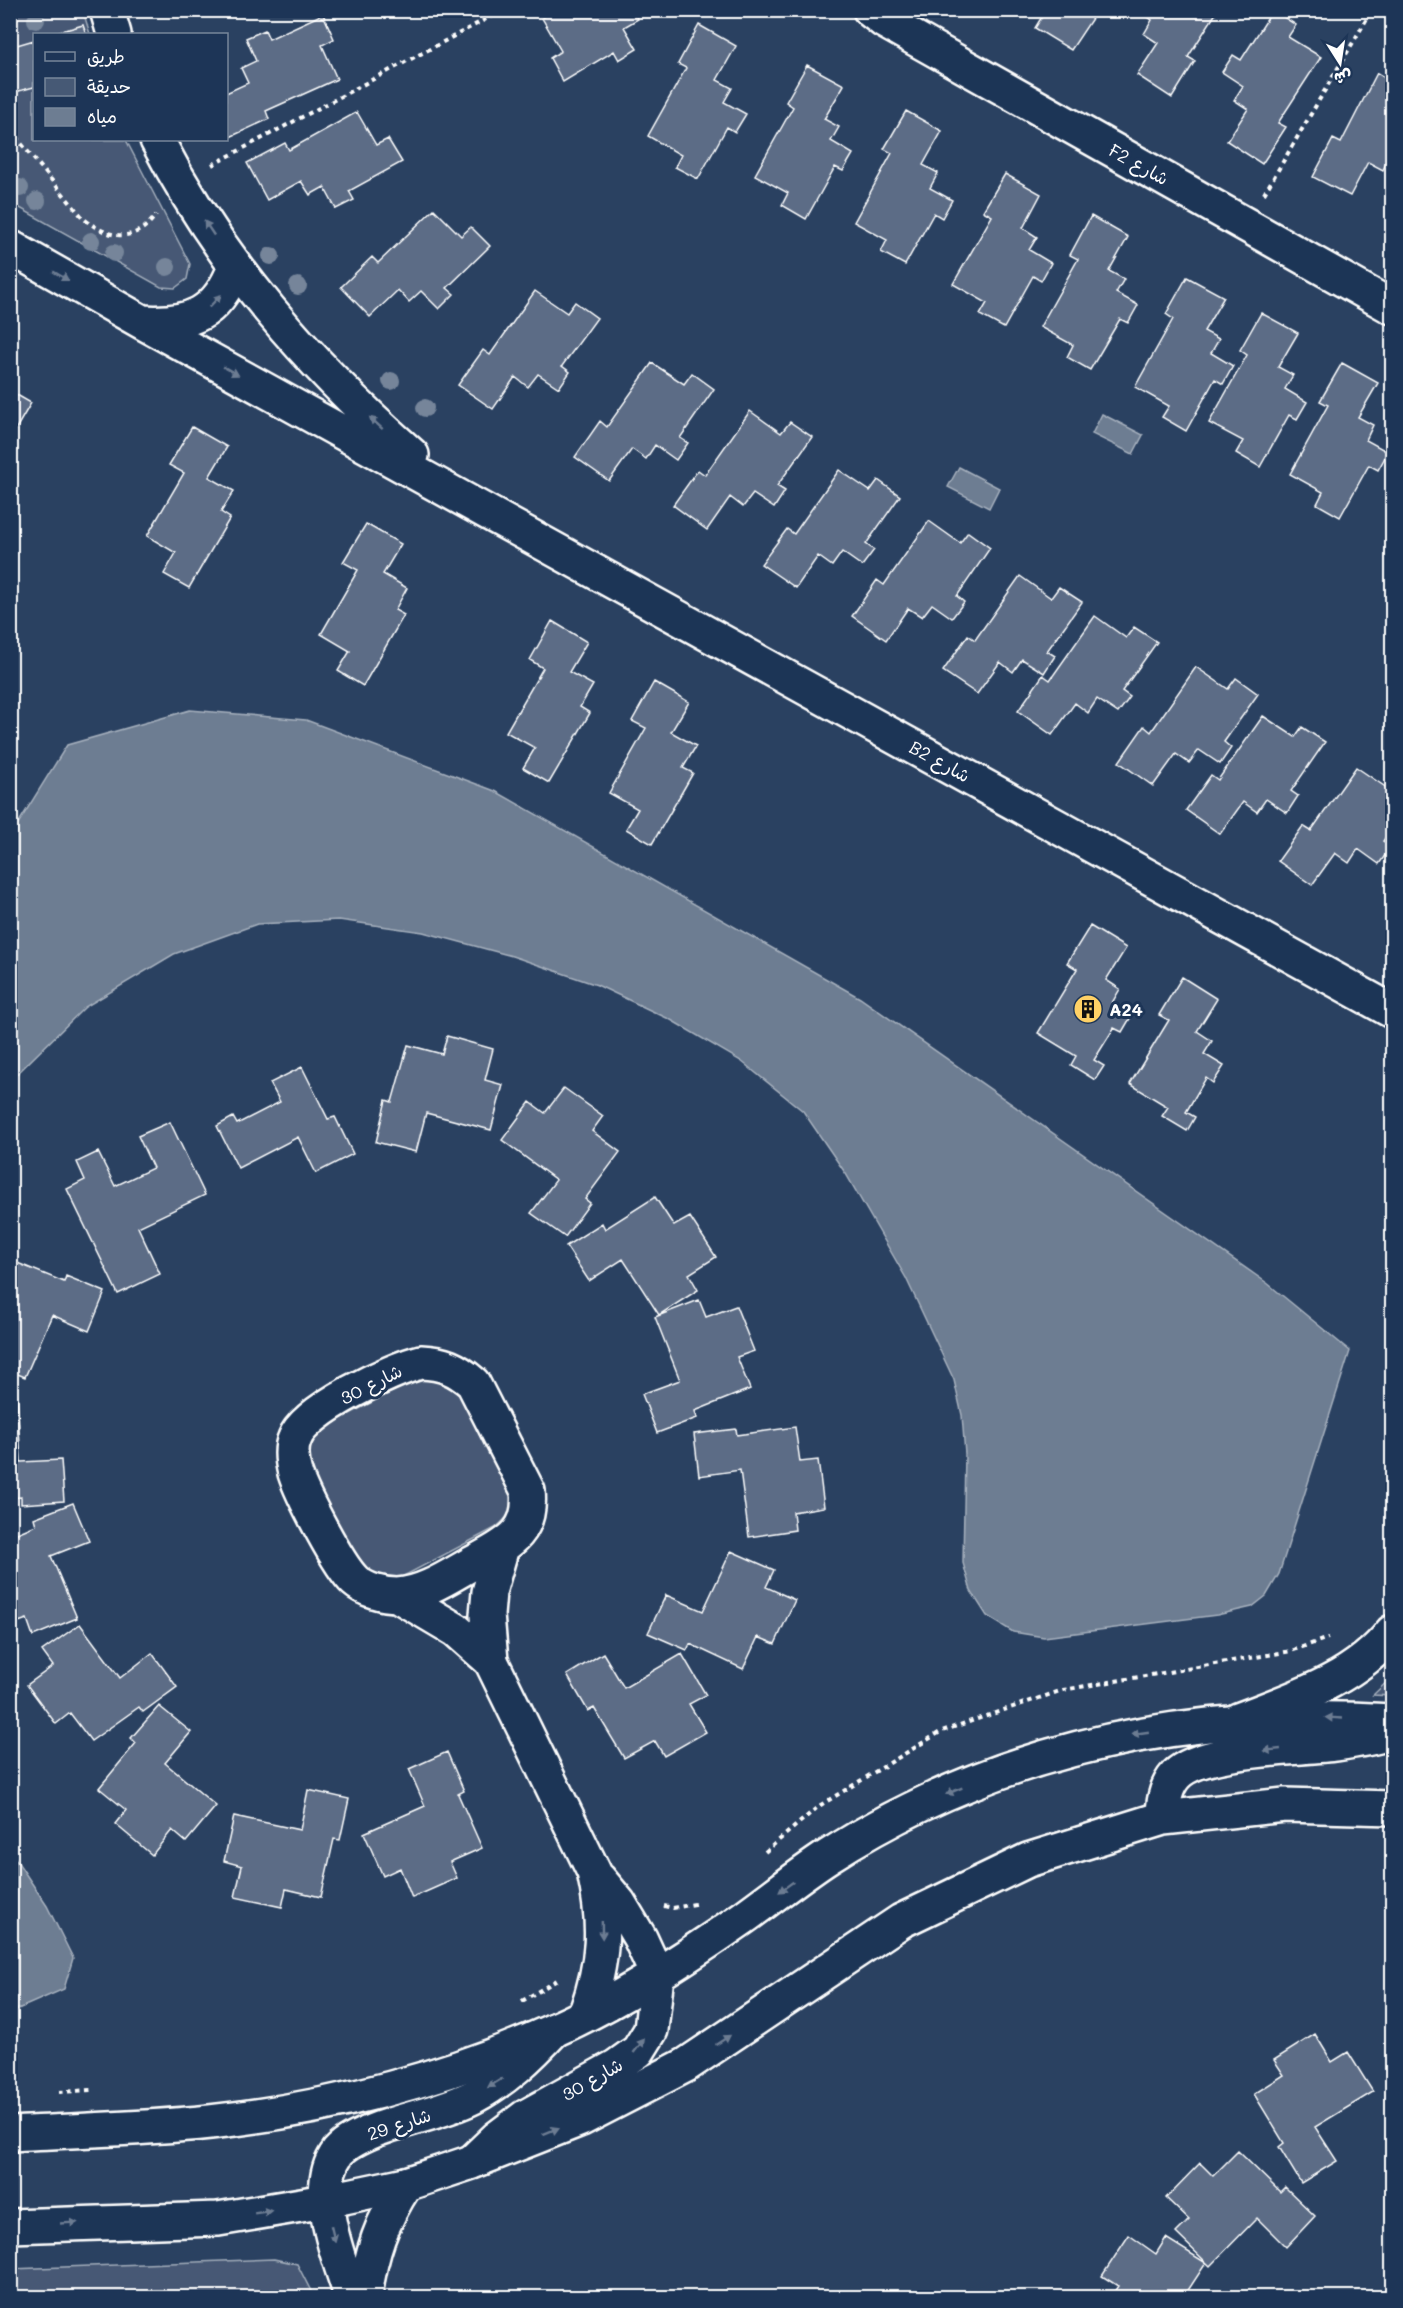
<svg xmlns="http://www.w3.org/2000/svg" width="1403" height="2308" viewBox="0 0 1403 2308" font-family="Mali,'Playpen Sans Arabic',sans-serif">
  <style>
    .green { fill: #465975; stroke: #a2acba; stroke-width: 1.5 }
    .water { fill: #6d7d92; stroke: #a7b1be; stroke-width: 1.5 }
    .building { fill: #5b6c86; stroke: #fff; stroke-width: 1.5 }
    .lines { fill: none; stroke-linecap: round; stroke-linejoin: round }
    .street-casing { stroke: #fff; stroke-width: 38 }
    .secondary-casing { stroke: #fff; stroke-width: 38 }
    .path { stroke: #fff; stroke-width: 4; stroke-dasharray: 4.5 4.5; stroke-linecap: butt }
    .street { stroke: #1d3557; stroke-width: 33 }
    .secondary { stroke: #1d3557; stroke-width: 33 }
    .tree { fill: #76859a }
    .oneway { fill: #6c7c92 }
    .labels { text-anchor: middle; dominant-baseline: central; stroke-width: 6; stroke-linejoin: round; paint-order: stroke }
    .street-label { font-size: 18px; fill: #fff; stroke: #1d3557 }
    .poi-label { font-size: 18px; font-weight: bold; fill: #fff; stroke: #1d3557; text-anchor: start }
  </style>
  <rect width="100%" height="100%" fill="#2a4161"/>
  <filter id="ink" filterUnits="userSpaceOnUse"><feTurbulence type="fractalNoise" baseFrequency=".0167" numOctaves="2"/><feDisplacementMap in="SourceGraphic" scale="12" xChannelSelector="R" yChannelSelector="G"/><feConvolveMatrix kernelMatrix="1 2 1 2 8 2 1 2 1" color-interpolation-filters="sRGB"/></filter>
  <g filter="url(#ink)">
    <!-- green -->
    <path class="green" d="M11,11H83L90,34H34V140H126L190,264L187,279L175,288L161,287L11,203Z
      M431,1376L460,1391L511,1489C513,1508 510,1517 495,1528L400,1578L371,1575L359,1566L306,1466C306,1447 310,1438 325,1427L416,1379Z
      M1392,1677V1696L1373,1695Z
      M274,2259L297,2264L314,2297H11V2269Z"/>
    <!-- water -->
    <path class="water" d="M1102,414L1143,435L1133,454L1092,434Z
      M959,467L999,488L989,508L948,487Z
      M190,710L306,720L495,791L860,998L1267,1283L1350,1351L1279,1574L1266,1596L1252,1607L1217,1615L1044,1637L1013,1632L987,1616L971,1591L963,1563L965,1454L962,1415L954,1380L906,1278L846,1174L803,1111L741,1061L671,1020L597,985L512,956L423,932L339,920L257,924L174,954L85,1007L15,1076L11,1086V835L67,745Z
      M11,1852L47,1906L73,1958L64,1989L11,2012Z"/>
    <!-- building -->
    <path class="building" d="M555,10H633L638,19L624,27L637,49L619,60L614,51L563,82L550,58L561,51L542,18Z
      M1046,10H1090L1095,14L1071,50L1035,28Z
      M1138,10H1218L1188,57L1195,61L1172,98L1137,75L1158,43L1144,34L1152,20Z
      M1273,10L1296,25L1288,37L1321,57L1278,123L1286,127L1262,164L1227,141L1248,109L1234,100L1243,86L1222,72L1233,55L1241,60Z
      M323,14L334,39L322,45L337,79L266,111L269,119L230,137L226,130V93L248,83L241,68L256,61L246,38L265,30L269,39Z
      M83,25L86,34H52Z
      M699,25L736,46L717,80L732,88L724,102L746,114L735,132L727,127L698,179L675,167L681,155L648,136L686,68L678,64Z
      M34,40V87L15,92L10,75V47Z
      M807,65L844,85L824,119L839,127L831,141L853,154L843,171L835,167L806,219L782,205L788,193L755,175L793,107L786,102Z
      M1377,73L1392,82V157L1390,155L1383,170L1368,162L1350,196L1313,177L1333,139L1341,143Z
      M906,111L942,131L923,165L938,173L930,188L952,200L942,218L934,213L905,265L881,252L887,240L854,222L892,153L884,149Z
      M357,112L376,145L388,139L402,162L349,191L354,200L336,209L324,187L310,195L301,181L267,200L247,163L285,143L289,150Z
      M1005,174L1041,194L1023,228L1037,237L1029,250L1051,263L1041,281L1033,276L1004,328L980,315L987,303L953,284L992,216L983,211Z
      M434,209L461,236L471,227L490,246L447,288L454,294L439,309L421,291L409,302L398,290L370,317L341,287L372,257L378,263Z
      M1091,216L1128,237L1109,271L1124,279L1116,293L1138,305L1128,323L1120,319L1090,370L1067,357L1073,345L1040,327L1078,259L1070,255Z
      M1187,277L1224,297L1204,331L1219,339L1211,353L1233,366L1223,384L1215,379L1186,431L1162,417L1169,406L1135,387L1173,319L1166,314Z
      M535,291L567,313L575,302L597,318L562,366L570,372L559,388L538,374L528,387L515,377L493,409L458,385L483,350L490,355Z
      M1261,313L1298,333L1278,367L1293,375L1285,389L1307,402L1297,419L1289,415L1260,467L1236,453L1243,441L1209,423L1247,355L1240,350Z
      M652,363L684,384L692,373L714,389L680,438L688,443L676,460L655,445L646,459L632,449L609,481L575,457L600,421L607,427Z
      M1342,363L1378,383L1358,417L1373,425L1366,440L1388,452L1378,470L1369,465L1340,517L1317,504L1323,492L1290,474L1328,405L1320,401Z
      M10,391L31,403L10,439Z
      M750,411L781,433L790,422L812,437L777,486L785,491L774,508L753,494L743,507L730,497L707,530L673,505L698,470L705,475Z
      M192,427L227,447L209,477L234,491L221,512L230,518L189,588L164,574L176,553L147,536L184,473L169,465Z
      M839,470L870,491L878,480L900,496L866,544L874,550L862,566L842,552L832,566L818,556L796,588L761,564L787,529L794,534Z
      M929,521L960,543L968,532L990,548L957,596L964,602L952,618L932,604L922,617L908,608L886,640L852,616L877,580L884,585Z
      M366,524L401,544L383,574L407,588L395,610L404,615L363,686L338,671L350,651L321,634L358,570L343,562Z
      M1020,576L1051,598L1059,587L1082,602L1047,651L1055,656L1044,673L1022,659L1013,672L1000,662L977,694L943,671L968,635L975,640Z
      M1095,616L1126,638L1134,627L1157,642L1122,691L1130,697L1118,713L1097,699L1088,713L1075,703L1052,735L1018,711L1043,675L1050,680Z
      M552,621L587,642L569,672L593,685L580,707L590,713L549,783L523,768L535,748L506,732L543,668L530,660Z
      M1196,667L1228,689L1236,678L1258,694L1224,742L1231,748L1220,764L1199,750L1189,763L1176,754L1153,786L1119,762L1144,726L1151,732Z
      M654,682L689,702L671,732L696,746L683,768L693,773L652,844L626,829L638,809L609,793L646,728L632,721Z
      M1263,716L1295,737L1302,727L1325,742L1291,791L1298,796L1287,813L1266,799L1257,812L1243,802L1220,834L1186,810L1211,775L1218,780Z
      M1356,767L1387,788L1392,780V828L1383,841L1391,847L1379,864L1358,849L1349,863L1335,853L1312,885L1278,861L1303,826L1311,831Z
      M1090,926L1126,948L1106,980L1120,989L1112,1003L1132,1015L1122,1032L1114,1028L1094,1060L1104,1066L1095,1080L1071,1065L1076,1056L1038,1033L1077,969L1067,963Z
      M1182,977L1217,999L1197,1031L1212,1041L1204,1054L1224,1066L1213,1083L1206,1078L1186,1112L1195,1117L1187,1131L1162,1116L1168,1107L1130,1084L1169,1020L1159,1015Z
      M447,1036L493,1049L485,1080L503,1085L491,1130L426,1113L416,1152L376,1142L386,1100L392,1102L408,1045L442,1054Z
      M302,1067L328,1119L335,1117L353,1154L316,1173L298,1137L238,1168L217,1126L233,1117L237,1124L280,1102L270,1083Z
      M564,1088L603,1116L592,1131L620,1152L585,1199L590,1203L565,1237L531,1213L556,1180L502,1140L530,1102L545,1113Z
      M170,1122L205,1195L138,1227L160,1274L118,1294L67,1189L85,1180L77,1162L98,1152L115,1186L153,1168L138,1136Z
      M655,1197L674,1226L690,1217L716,1257L689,1274L698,1290L659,1315L623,1259L589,1281L566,1246L602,1223L605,1229Z
      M10,1260L64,1282L66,1276L105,1292L89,1331L52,1315L25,1377L10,1371Z
      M699,1300L706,1317L736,1306L754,1351L737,1357L750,1389L695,1411L697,1418L657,1433L642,1394L680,1380L655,1317Z
      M17,1395L21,1462L61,1460L64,1501L21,1504V1497L10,1498V1396Z
      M795,1427L800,1462L818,1460L824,1507L793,1512L795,1530L749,1537L740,1470L699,1476L694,1434L736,1429L737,1435Z
      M73,1503L89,1541L51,1556L77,1618L33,1636L27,1619L10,1625V1536L36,1525L34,1518Z
      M731,1551L774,1570L766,1587L795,1600L775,1644L758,1637L743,1669L690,1644L687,1650L648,1633L666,1595L703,1611Z
      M80,1624L120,1678L152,1653L177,1687L143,1712L139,1707L91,1741L70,1713L56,1724L27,1685L53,1666L42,1651Z
      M603,1653L624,1688L682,1654L706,1695L689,1704L706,1732L664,1756L655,1741L624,1758L594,1708L588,1711L567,1675Z
      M159,1706L191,1732L165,1763L216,1806L186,1842L172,1830L152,1855L115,1824L126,1810L99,1788L136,1743L131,1738Z
      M447,1752L464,1791L458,1794L482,1848L450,1862L457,1878L412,1898L400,1868L383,1876L364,1833L425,1806L409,1769Z
      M308,1790L349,1799L340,1840L334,1839L321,1897L286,1889L282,1907L235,1897L242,1866L224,1861L234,1816L300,1830Z
      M1315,2034L1332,2062L1348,2052L1373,2092L1315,2127L1337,2161L1301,2183L1279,2147L1284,2143L1254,2094L1284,2075L1274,2060Z
      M1238,2151L1280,2192L1285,2187L1315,2216L1286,2247L1257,2218L1210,2266L1176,2233L1189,2220L1166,2198L1200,2163L1213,2176Z
      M1129,2235L1156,2254L1166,2238L1206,2263L1183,2298H1110L1118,2286L1102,2276Z"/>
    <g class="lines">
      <!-- street casing -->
      <g class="street-casing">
        <path id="street" d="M107,10L114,34
          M870,10L884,21L1392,307
          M157,140C221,264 308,363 412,455
          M10,247L142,322L1392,1011
          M142,322C191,325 217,314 235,267
          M421,1362C443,1363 456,1368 473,1383L528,1491C532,1530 512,1542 480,1559C455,1572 426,1594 397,1595C383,1595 365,1590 355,1581C339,1566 302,1495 295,1473C292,1462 290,1449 295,1438C305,1410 392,1369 421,1362Z
          M502,1547L489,1592L487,1615L491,1661L594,1872C606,1926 604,1961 586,2013
          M397,1595L456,1630L491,1661
          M1238,1720C1292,1699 1355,1680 1392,1632
          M473,2161L497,2138L525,2117L617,2066L638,2051L651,2030L657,1975L640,1938L619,1903L599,1879
          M352,2298C339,2259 310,2189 338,2152C347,2142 361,2136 373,2131C406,2118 441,2113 473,2097C505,2080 530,2056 554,2030
          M365,2298C370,2254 382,2220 406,2184"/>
      </g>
      <!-- secondary casing -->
      <g class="secondary-casing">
        <path id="secondary" d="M1163,1818C1163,1803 1165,1787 1176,1775C1202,1748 1298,1749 1336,1744C1355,1741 1373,1738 1391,1733
          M10,2134C77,2130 144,2129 210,2122C327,2109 445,2079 552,2031C618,2002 684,1959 743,1918C771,1898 798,1876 827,1857C998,1747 1191,1709 1392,1721
          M10,2226L218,2219L325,2201L406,2184L472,2162L581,2119L686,2065L901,1921L1028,1860L1163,1818L1285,1805L1392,1808"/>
      </g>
      <!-- path -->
      <path class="path" d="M10,130L83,218C108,239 135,244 156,215
        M212,165L503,10
        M1264,194L1372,10
        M765,1852L819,1806L942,1731L1063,1690L1291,1651L1328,1638
        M664,1906L673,1908L695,1904
        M522,2001L557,1980
        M59,2092L91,2090"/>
      <!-- street -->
      <use href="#street" class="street"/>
      <!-- secondary -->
      <use href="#secondary" class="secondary"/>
    </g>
    <!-- trees -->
    <g class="tree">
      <circle cx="36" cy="20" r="9"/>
      <circle cx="20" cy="188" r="9"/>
      <circle cx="37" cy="201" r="9"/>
      <circle cx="91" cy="241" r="9"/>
      <circle cx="114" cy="253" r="9"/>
      <circle cx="271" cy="256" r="9"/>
      <circle cx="167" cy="267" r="9"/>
      <circle cx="298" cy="286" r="9"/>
      <circle cx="391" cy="381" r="9"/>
      <circle cx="425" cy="408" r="9"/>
    </g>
    <!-- one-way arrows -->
    <defs><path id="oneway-solid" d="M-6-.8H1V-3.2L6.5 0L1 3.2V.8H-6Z" transform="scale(1.5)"/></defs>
    <g class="oneway">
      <use href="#oneway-solid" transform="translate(209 228) rotate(-124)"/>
      <use href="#oneway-solid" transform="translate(61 276) rotate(30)"/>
      <use href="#oneway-solid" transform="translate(215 301) rotate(-46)"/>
      <use href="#oneway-solid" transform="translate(231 371) rotate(29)"/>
      <use href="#oneway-solid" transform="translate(376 423) rotate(-138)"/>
      <use href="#oneway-solid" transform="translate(1334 1718) rotate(-177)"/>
      <use href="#oneway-solid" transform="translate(1140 1733) rotate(172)"/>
      <use href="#oneway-solid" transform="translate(1272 1750) rotate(174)"/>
      <use href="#oneway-solid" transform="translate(954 1791) rotate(158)"/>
      <use href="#oneway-solid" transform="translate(786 1887) rotate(144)"/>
      <use href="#oneway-solid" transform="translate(602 1930) rotate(89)"/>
      <use href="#oneway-solid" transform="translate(723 2040) rotate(-33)"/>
      <use href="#oneway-solid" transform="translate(639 2046) rotate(-52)"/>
      <use href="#oneway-solid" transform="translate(495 2083) rotate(148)"/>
      <use href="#oneway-solid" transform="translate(551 2131) rotate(-22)"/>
      <use href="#oneway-solid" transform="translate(263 2212) rotate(-9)"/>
      <use href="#oneway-solid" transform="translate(69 2223) rotate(-3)"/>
      <use href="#oneway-solid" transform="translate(333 2234) rotate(76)"/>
    </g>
  </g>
  <!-- icons -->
  <defs>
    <g id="building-disc" transform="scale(1.5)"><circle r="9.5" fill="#ffd166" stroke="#1d3557"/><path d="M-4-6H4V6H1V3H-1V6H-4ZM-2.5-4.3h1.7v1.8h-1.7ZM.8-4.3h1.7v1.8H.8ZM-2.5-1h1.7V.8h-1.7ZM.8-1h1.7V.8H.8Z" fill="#111"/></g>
  </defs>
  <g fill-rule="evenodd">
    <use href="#building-disc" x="1088" y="1009"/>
  </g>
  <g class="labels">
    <!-- street labels -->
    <g class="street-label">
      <text transform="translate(1139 164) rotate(29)">F2 شارع</text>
      <text transform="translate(940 761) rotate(29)">B2 شارع</text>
      <text transform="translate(371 1384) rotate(-27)">شارع 30</text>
      <text transform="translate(592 2079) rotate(-30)">شارع 30</text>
      <text transform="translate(399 2124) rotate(-18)">شارع 29</text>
    </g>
    <!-- poi labels -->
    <g class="poi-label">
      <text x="1109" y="1009">A24</text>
    </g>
  </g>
  <!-- margin -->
  <rect width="1403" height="2308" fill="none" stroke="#1d3557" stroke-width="36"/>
  <rect x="18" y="18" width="1367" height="2272" fill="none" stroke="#fff" stroke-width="2" filter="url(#ink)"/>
  <!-- legend -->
  <rect x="33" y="33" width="195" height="108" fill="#1d3557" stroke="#77869a" stroke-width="1.5"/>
  <rect x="45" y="52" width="30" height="9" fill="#1d3557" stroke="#77869a" stroke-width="1.5"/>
  <text x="87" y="63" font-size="18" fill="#ffffff">طريق</text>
  <rect x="45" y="78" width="30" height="18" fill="#465975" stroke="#77869a" stroke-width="1.5"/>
  <text x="87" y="93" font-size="18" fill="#ffffff">حديقة</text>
  <rect x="45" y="108" width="30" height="18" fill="#6d7d92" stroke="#77869a" stroke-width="1.5"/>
  <text x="87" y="123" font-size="18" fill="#ffffff">مياه</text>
  <!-- north arrow -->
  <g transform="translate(1340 63) rotate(168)" stroke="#1d3557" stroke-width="4.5" paint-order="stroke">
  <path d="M0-4.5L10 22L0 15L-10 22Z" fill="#ffffff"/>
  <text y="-9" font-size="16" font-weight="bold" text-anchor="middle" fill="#ffffff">ش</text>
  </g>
</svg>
